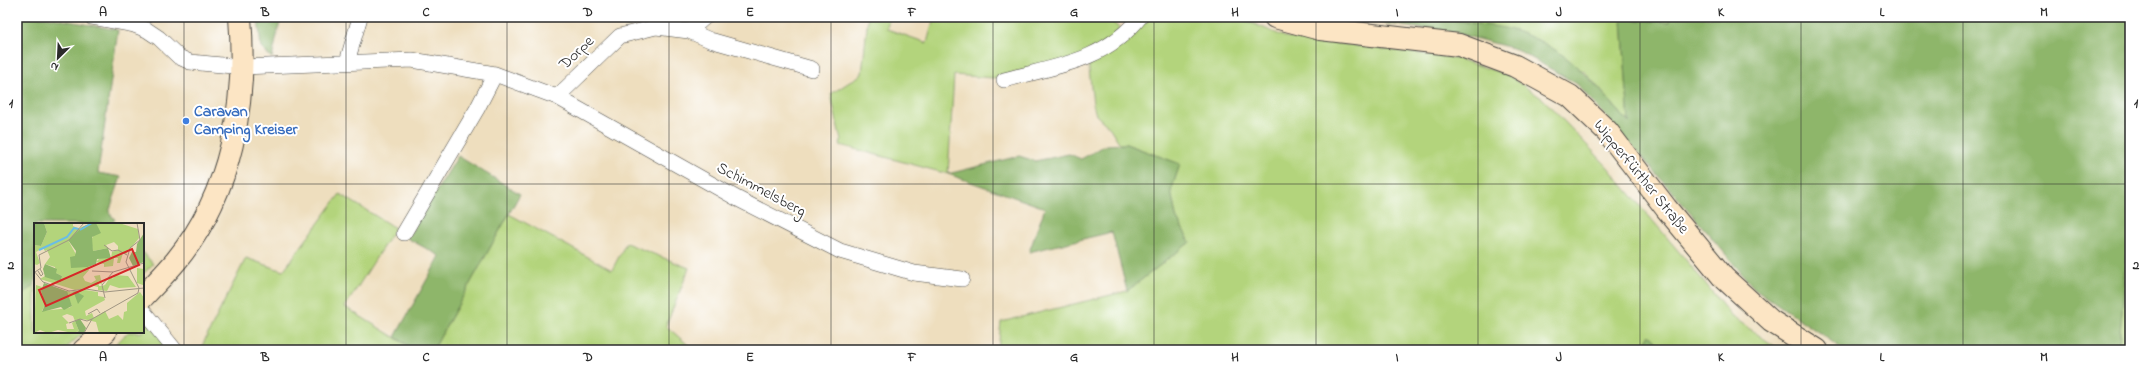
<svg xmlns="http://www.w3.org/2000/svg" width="2147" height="367" viewBox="0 0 2147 367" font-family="'Indie Flower',sans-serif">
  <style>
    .green { fill: #b3d47b; stroke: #6f8053 }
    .forest { fill: #8eb66b; stroke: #5c704b }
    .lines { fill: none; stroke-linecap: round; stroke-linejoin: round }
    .minor-casing { stroke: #484641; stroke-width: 16 }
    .secondary-casing { stroke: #484641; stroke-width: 24 }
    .minor { stroke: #fff; stroke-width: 15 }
    .secondary { stroke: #fce5c4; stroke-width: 22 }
    .grid { fill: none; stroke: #2b2b2b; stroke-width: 1; stroke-opacity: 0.55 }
    .shop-dot { fill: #3f7fe0; stroke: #fff; stroke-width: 1.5 }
    .labels { text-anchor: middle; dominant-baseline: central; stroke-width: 4; stroke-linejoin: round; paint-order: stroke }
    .street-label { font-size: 16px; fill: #2b2b2b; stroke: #fff }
    .shop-label { font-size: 16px; font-weight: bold; fill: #366cbe; stroke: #fff; text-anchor: start }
    .inset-river { fill: none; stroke: #6abde6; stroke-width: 2 }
    .inset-road { fill: none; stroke: #a09683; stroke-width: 1 }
    .view { fill: #d62828; fill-opacity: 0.15; stroke: #d62828; stroke-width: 2 }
    .inset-edge { fill: none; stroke: #2b2b2b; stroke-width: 2 }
    .neatline { fill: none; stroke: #2b2b2b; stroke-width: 1.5 }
    .grid-label { font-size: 13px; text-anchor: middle; font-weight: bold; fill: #2b2b2b }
  </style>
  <rect width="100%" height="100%" fill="#fff"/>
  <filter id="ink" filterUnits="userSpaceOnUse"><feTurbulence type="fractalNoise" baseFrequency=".025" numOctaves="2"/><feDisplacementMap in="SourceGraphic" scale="8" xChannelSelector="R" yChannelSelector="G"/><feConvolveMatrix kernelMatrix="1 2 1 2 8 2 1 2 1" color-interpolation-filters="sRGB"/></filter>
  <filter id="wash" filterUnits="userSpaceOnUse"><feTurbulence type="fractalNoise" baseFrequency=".012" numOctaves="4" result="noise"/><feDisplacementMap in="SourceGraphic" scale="16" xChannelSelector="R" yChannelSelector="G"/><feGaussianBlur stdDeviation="0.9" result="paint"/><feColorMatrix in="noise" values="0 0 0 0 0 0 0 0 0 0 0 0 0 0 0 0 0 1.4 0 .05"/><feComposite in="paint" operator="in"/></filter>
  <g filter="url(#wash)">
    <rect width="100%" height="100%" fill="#eedebe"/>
    <!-- green -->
    <path class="green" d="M619,17H641L628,28L617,19Z
      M868,17H889L887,29L927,43L934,17H1106L1124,32L1089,55L993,78L954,75L948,174L840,145L841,141L831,94L862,74Z
      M1143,17H1238L1285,37L1455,58L1508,75L1543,99L1606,165L1706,284L1730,315L1780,350H1664L1650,335L1639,350H998L1001,322L1127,291L1190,242L1176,217L1171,191L1180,164L1126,144H1120L1110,128L1096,115L1093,104L1088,60Z
      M1447,17H1474L1479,20L1481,17H1670V22L1622,19L1629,123L1584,71L1471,22H1461Z
      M340,194L395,228L345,307L415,350H200L246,258L283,271Z
      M509,214L612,270L626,243L689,268L666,326L694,350H433Z
      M2130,227V350H2111L2119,342Z
      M143,252L153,264L143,274Z
      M35,284V332H84L64,350H17V299Z
      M143,317L173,350H110L128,332H143Z"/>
    <!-- forest -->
    <path class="forest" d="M17,17H47L118,30L98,173L121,177L109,212L115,220L109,224H35V284L17,299Z
      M258,17H281L272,58L261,48Z
      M1338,17H1447C1469,25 1493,24 1516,31C1569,49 1594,83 1629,123L1622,19L1670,22V17H2130V227L2119,343L2111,350H1844L1754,288L1690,212L1577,84L1516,49L1455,33Z
      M1126,144L1180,164L1171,191L1176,217L1190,242L1127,291L1112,232L1029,252L1045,208L948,174L1019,156L1035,161L1069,154L1081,159L1106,145Z
      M458,156L520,194L433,350H415L395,337L440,256L407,238Z
      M1650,335L1664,350H1639Z"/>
  </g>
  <g filter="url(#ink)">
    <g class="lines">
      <!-- minor casing -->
      <g class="minor-casing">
        <path id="minor" d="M91,17L134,25L147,30L159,38L179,57L190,62L243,67L412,60L495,74L557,97L620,36L656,27L689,31L705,17
          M689,31L710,40L812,69
          M347,62L360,17
          M1004,80C1056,66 1104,62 1140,17
          M557,97L738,199L840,251L914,273L962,279
          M404,233L477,109L495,74
          M143,311L175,350"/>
      </g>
      <!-- secondary casing -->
      <g class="secondary-casing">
        <path id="secondary" d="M1275,17L1320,29L1459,45L1515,66L1570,96L1607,131L1666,208L1723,277L1771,321L1817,350
          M143,297C154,285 166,273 176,261C232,193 247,102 240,17
          M84,350L105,332"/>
      </g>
      <!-- minor -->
      <use href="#minor" class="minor"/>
      <!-- secondary -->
      <use href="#secondary" class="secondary"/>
    </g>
  </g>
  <!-- grid -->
  <path class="grid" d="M184,17V350M346,17V350M507,17V350M669,17V350M831,17V350M993,17V350M1154,17V350M1316,17V350M1478,17V350M1640,17V350M1801,17V350M1963,17V350M17,184H2130"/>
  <!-- markers -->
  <circle class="shop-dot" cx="186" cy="121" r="4"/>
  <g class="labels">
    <!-- street labels -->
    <g class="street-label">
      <text transform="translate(577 53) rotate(-44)">Dorpe</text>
      <text transform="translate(1641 177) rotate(51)">Wipperfürther Straße</text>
      <text transform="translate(761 190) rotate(28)">Schimmelsberg</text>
    </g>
    <!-- shop labels -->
    <g class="shop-label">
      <text x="194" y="112">Caravan<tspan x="194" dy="18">Camping Kreiser</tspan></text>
    </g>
  </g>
  <!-- overview -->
  <g transform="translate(34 223)">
    <rect width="110" height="110" fill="#eedebe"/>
    <path d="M10,0H39V3L46,6L34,17L49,44H54L55,47L49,54L51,58L57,60L62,57L60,53L66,52L68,62L64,58L65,63H68L71,62L77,53L79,56L80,52L94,53L102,64L85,65L76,62L73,68L64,67V64L56,62L54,65L41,67L6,56L11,53L27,59L28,53L22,50L21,44L11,41L16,34L13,27L11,28L9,25L2,29L6,40L3,42L0,41V22L7,23L13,9ZM62,0H85L104,6L105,15L92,31L89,30L86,40H83L84,35H80L79,43L70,44V41L62,39L66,35H77L78,29L84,27V23L80,19L72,22L74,25L59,28L57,17L63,6ZM103,45L110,46L109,62L103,60ZM2,62L8,64L7,68L11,81L8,88L35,85L38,83L32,68L39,70L51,67L64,69V73L70,74L71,77L51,88L52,93L58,90L60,95L71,88L75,96L84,92L89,97L90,89L93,88V80L106,69L110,75V110H65L62,99L49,96L41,98L39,93L33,91L28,93L35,100L32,101L33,106H40L38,100L41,98L45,108L39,110L24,107L14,110L6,107L0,110Z" fill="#b3d47b"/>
    <path d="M0,0H10L13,9L7,23L0,22ZM57,0H62L67,10L58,14L59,28L74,25L77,35L63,36L62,41L54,44L37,45L36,34L41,33L42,28L34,17L48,4ZM110,10V39L99,43L95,35L98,29H102L103,21ZM11,41L23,46L22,50L28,53L27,59L11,54L9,46ZM10,60L35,69L51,67L43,69L50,73L44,81L40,70L33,68L38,83L30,87L27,84L8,89L11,81L7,68ZM46,96L52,105L50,110H41L45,108L41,98Z" fill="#8eb66b"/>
    <path class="inset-river" d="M46,7L58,0M5,27L33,14L40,5L45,6"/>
    <path class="inset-road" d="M103,0L106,17L96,25L92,39L105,65M70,22L78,28L84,27L93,32M5,32L35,17L50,0M0,48L9,59L35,68L52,66L71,69L110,65M4,48L7,53L9,51L6,46M58,48L79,49M1,49L7,45L5,32M71,75L68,62L79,49L110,40M54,91L63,86L66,90M35,100L46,96L53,98L58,96M50,110L58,96L104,70L105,65"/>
    <path class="view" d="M98,26L105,42L12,83L5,67Z"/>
    <rect width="110" height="110" class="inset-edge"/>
  </g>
  <!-- margin -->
  <rect width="2147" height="367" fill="none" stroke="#fff" stroke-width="44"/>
  <!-- north arrow -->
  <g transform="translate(58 58) rotate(204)" stroke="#ffffff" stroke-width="3" paint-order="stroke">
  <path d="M0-3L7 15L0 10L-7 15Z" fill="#2b2b2b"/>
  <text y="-6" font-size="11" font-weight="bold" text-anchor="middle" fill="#2b2b2b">N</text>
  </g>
  <rect x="22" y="22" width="2103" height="323" class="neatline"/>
  <g class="grid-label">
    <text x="103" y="16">A</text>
    <text x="265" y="16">B</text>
    <text x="426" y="16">C</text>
    <text x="588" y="16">D</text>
    <text x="750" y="16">E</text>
    <text x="912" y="16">F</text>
    <text x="1074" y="16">G</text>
    <text x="1235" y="16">H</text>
    <text x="1397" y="16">I</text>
    <text x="1559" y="16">J</text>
    <text x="1721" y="16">K</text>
    <text x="1882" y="16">L</text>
    <text x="2044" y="16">M</text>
    <text x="11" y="107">1</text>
    <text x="2136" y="107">1</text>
    <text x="11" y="269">2</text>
    <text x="2136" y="269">2</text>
    <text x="103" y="361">A</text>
    <text x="265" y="361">B</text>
    <text x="426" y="361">C</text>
    <text x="588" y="361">D</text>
    <text x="750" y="361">E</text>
    <text x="912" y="361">F</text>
    <text x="1074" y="361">G</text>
    <text x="1235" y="361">H</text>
    <text x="1397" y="361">I</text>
    <text x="1559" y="361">J</text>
    <text x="1721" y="361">K</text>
    <text x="1882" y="361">L</text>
    <text x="2044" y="361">M</text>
  </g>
</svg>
